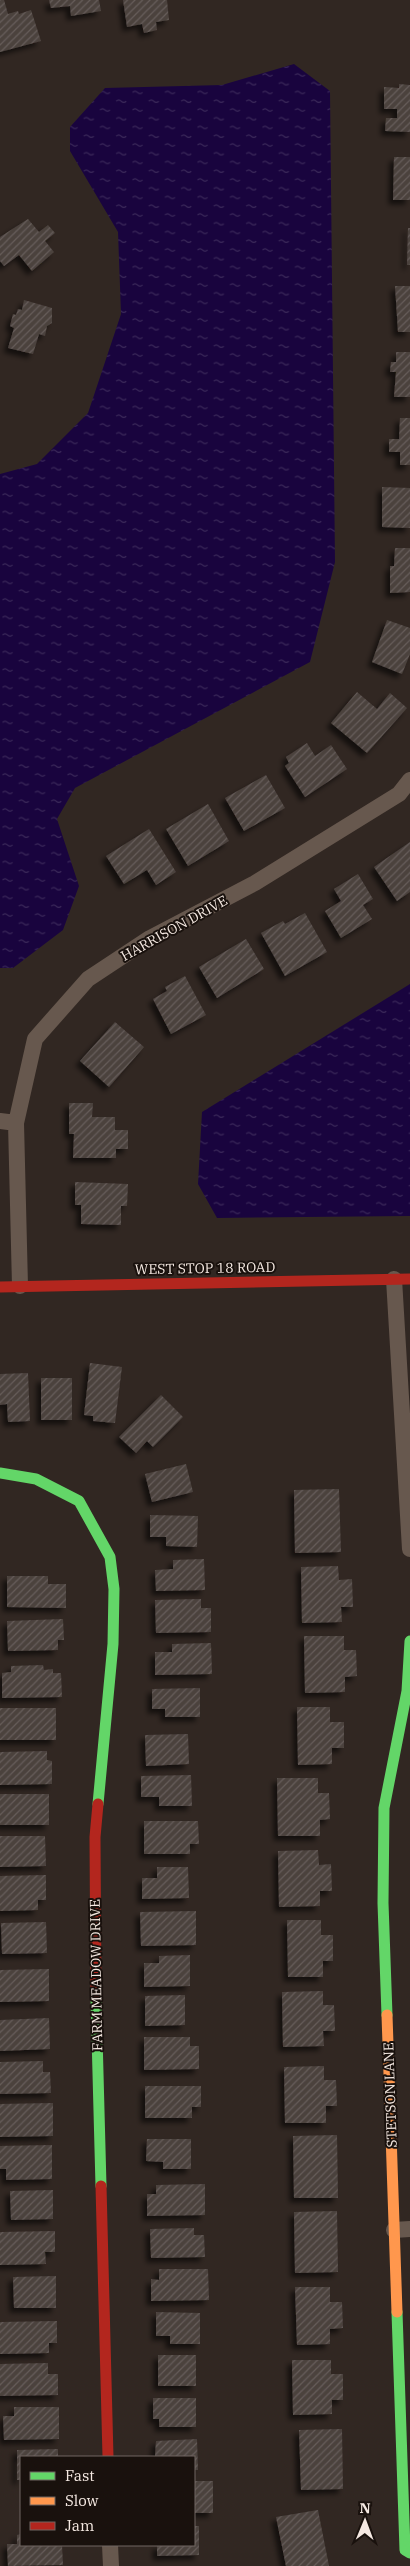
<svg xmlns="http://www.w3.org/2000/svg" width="410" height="2566" viewBox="0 0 410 2566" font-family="'IBM Plex Serif',serif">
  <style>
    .water { fill: url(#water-ripples) }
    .building { fill: url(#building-hatch); filter: url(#shadow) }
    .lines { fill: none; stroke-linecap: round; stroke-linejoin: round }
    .street { stroke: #67584e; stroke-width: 16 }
    .fast { stroke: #63d668; stroke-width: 11 }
    .slow { stroke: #ff974d; stroke-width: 11 }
    .jam { stroke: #b3261e; stroke-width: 11 }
    .labels { text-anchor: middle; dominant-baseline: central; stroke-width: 4; stroke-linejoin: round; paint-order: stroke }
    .street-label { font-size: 14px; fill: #f5e9e2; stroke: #19110d }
  </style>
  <defs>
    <pattern id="water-ripples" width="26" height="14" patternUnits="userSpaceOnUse" patternTransform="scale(1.25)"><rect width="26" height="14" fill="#19043e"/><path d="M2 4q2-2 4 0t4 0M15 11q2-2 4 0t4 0" fill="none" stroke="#3b295a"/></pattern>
    <pattern id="building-hatch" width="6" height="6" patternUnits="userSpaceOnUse" patternTransform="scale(1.25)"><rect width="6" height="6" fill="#4b423e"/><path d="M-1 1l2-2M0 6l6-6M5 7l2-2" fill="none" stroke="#665d5a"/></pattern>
    <filter id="shadow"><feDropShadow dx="-4.5" dy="4.5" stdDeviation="2.5" flood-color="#0009"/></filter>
  </defs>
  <rect width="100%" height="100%" fill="#312722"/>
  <!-- water -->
  <path class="water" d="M294,64L330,91L335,562L310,662L75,788L57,819L79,886L63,930L13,968H0V474L37,464L88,413L121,314L118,232L70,151V127L105,88L222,85Z
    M410,984V1216L217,1218L198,1184L202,1112Z"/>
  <!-- building -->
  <path class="building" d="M0,0H4L8,14L18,11L19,14L31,10L41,41L0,52Z
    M49,0H99L101,11L71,16L70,6L51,8Z
    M123,0H167L169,20L156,22L157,30L144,33L142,24L127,27Z
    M399,84L410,85V132L385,131L386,118H397V109H384V87L399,88Z
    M394,157H410V200H393Z
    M28,219L39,232L48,225L55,233L45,241L54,252L32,271L19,255L4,266L0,261V237Z
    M408,228H410V265H407Z
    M395,286H410V332H398Z
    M24,300L52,308V323L47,326L45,336L39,334L33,354L8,348L14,328L10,326L13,314L16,315L18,309L22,310Z
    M396,352H410V397H394L396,372H390L391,362H396Z
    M400,418H410V465H400V452H389V439H399Z
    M382,487L410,488V528L382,527Z
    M395,548H410V592L390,593V566H394Z
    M387,620L410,628V654L402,674L372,662Z
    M357,692L377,709L390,693L407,708L367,753L331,723Z
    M307,743L315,756L331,745L347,769L305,797L285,766L289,763L286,757Z
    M266,775L285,808L244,831L225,798Z
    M208,804L229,841L188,866L166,829Z
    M149,829L176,872L156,885L147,870L124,884L106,856Z
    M410,842V892L397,901L374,867Z
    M358,874L373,899L363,905L372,919L341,938L325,911L341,901L334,889Z
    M305,913L327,952L285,976L261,933L283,921L285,924Z
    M246,939L264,969L217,998L199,967Z
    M185,976L206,1015L171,1034L153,999L167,991L165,987Z
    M115,1022L144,1047L109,1087L80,1061Z
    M69,1103H93L92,1117H115V1130H128V1149H116V1158H73L74,1134H69Z
    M75,1182L128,1184L127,1206H121V1225L81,1224V1205H75Z
    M90,1363L122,1367L115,1423L93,1421V1416L84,1415Z
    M28,1373L30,1421L8,1422L7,1404L0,1405V1374Z
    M41,1378H72V1420H41Z
    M161,1395L183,1417L153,1447L147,1441L136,1453L119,1437Z
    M186,1464L193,1492L152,1502L145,1474Z
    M339,1489L341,1552L295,1553L294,1490Z
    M150,1515L198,1516L197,1547L166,1546V1537H150Z
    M204,1559L205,1590L156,1591L155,1570L173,1569V1560Z
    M338,1566L339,1580L352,1579L353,1607H341L342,1622L302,1623L301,1567Z
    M7,1576H48V1584H66V1608L7,1607Z
    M201,1599V1608H211V1632L156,1633L155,1600Z
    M63,1619L64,1640H58V1650L8,1651L7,1621Z
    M304,1636H344V1650H356L357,1676L345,1677V1692L305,1693Z
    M211,1643L212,1674L155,1675V1652H172V1644Z
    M43,1665L44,1670L53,1669V1673H61L62,1697L2,1698V1673L11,1672V1666Z
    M200,1688V1717H165V1709H152V1689Z
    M297,1707H330V1722H344V1748H332V1764L298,1765Z
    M0,1708H56V1740H0Z
    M188,1734L189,1764L146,1766L145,1735Z
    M47,1751V1760L52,1761V1784L0,1785V1752Z
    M191,1775L192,1806H159V1797H141V1776Z
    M277,1778H318V1793H329L330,1819L320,1820V1836H278Z
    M0,1794H49V1825H0Z
    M144,1821H198L199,1844H190V1854H144Z
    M0,1836H45L46,1866L0,1867Z
    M318,1850L319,1865L331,1864L332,1891H320V1906L279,1907L278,1851Z
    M157,1867H188L189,1898L142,1899V1878H157Z
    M46,1875V1900H38V1910L0,1911V1876Z
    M196,1911V1945L141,1946L140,1912Z
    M287,1920H321V1935H333V1961H323V1977H288Z
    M46,1922L47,1953L2,1954L1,1923Z
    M190,1955V1986L144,1987V1963H159V1956Z
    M49,1969V2001L0,2002V1970Z
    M323,1991V2005H334L335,2031H323L324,2046L283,2047L282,1992Z
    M185,1995V2025L145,2026V1996Z
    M49,2018L50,2049L0,2051V2020Z
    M144,2037H190V2046H199V2069L144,2070Z
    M43,2061V2072H50L51,2093L0,2094V2062Z
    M324,2066V2080H336L337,2106H326V2123H285L284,2067Z
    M145,2086H201V2107H192V2118H145Z
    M53,2103V2136L0,2137V2104Z
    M337,2135L338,2198H294L293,2136Z
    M147,2139H191V2169H163V2162L146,2161Z
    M52,2145V2179L6,2180V2169H0V2146Z
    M205,2184V2215L147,2216V2194H156V2185Z
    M53,2190V2219L11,2220L10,2191Z
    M337,2211L338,2272L295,2273L294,2212Z
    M194,2228V2235H204L205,2257L151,2258L150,2229Z
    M55,2231V2252H45L46,2264L0,2265V2232Z
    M159,2269H208L209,2300L151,2301V2279L159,2280Z
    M56,2276V2308H14L13,2277Z
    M295,2287H330V2302H342L343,2328L330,2329V2344L297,2345Z
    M156,2312L200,2313V2344H170V2336H156Z
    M57,2321V2343H49V2353L0,2354V2322Z
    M158,2355H196V2386H158Z
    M292,2360H331V2374H343V2400H332V2414L293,2415Z
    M48,2363V2374H58V2395L0,2396V2364Z
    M153,2398H196V2427H159V2419H153Z
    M14,2407H59V2439L4,2440L3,2416H14Z
    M342,2429L343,2489L301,2490L299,2430Z
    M197,2439L198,2470H194V2457H155L156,2441Z
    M58,2449V2457H21V2480H17V2450Z
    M194,2481H213V2513H194Z
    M318,2510L329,2566H286L276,2517Z
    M194,2526H199V2555L157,2556V2545H194Z
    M21,2534V2545H62L63,2565L8,2566L7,2544H17V2535Z"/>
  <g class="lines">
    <!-- street -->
    <path class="street" d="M0,1121L16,1123
      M394,1279L410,1549
      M20,1286L16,1123L35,1039L88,979L150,938L255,883L399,794L410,780
      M394,2230L410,2229
      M110,2545L111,2566"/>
    <!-- fast -->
    <path class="fast" d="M0,1473L36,1479L79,1501L110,1557L114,1589L113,1644L98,1804
      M96,1998L101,2186
      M387,2015L383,1903L384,1808L407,1691L410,1641
      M397,2312L405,2550L410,2553"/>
    <!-- slow -->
    <path class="slow" d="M387,2015L397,2312"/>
    <!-- jam -->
    <path class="jam" d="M0,1287L410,1279
      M96,1998L95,1837L98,1804
      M101,2186L108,2457"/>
  </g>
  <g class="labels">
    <!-- street labels -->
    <g class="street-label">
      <text transform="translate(174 928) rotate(-29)">HARRISON DRIVE</text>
      <text transform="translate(205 1268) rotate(-1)">WEST STOP 18 ROAD</text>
      <text transform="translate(96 1975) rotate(-91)">FARM MEADOW DRIVE</text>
      <text transform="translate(390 2095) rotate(-92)">STETSON LANE</text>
    </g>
  </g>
  <!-- legend -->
  <rect x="20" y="2456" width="175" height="90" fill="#19110d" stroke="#716762"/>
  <rect x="30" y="2472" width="25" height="8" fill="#63d668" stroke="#716762"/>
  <text x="65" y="2481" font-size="15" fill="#f5e9e2">Fast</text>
  <rect x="30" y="2497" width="25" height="8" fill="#ff974d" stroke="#716762"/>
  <text x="65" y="2506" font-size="15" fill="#f5e9e2">Slow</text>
  <rect x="30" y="2522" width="25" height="8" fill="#b3261e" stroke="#716762"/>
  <text x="65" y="2531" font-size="15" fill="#f5e9e2">Jam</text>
  <!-- north arrow -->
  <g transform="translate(365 2521) rotate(1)" stroke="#19110d" stroke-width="4" paint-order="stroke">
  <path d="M0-4L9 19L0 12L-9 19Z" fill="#f5e9e2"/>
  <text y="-8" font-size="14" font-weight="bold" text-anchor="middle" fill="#f5e9e2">N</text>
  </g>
</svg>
